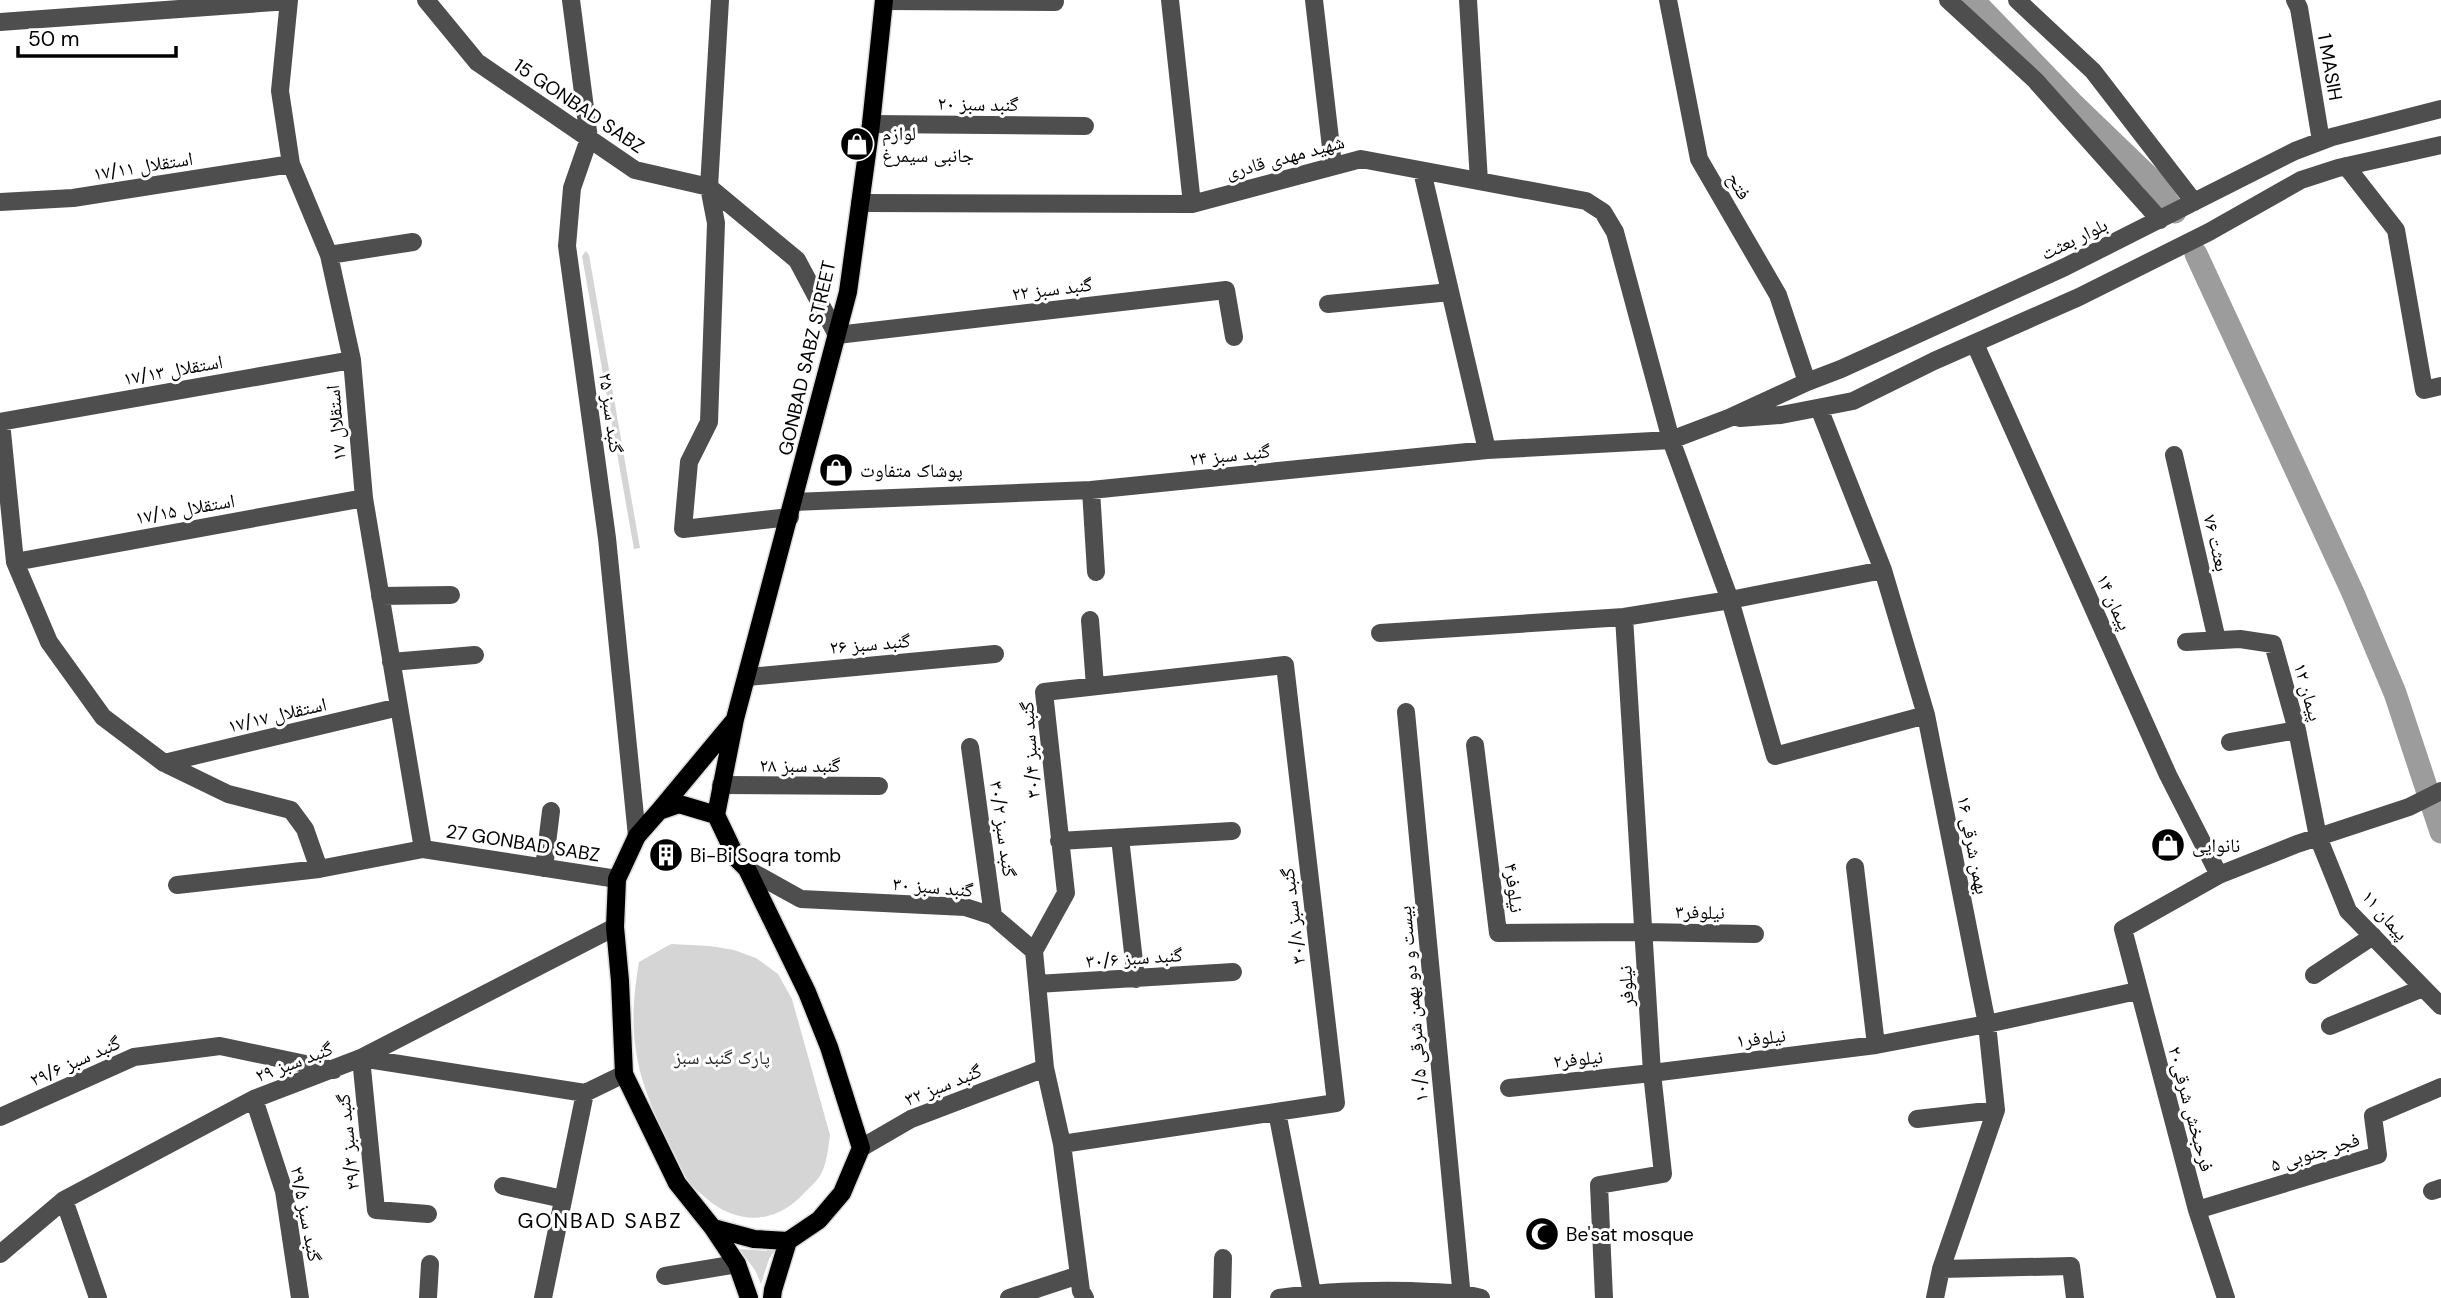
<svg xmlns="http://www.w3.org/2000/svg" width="2441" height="1298" viewBox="0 0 2441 1298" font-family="'DM Sans','Noto Naskh Arabic',sans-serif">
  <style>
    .green { fill: #d5d5d5 }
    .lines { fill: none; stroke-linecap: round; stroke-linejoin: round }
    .canal { stroke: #9c9c9c; stroke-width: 23 }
    .major-casing { stroke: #dbdbdb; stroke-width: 21 }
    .minor { stroke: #4e4e4e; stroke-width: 18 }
    .major { stroke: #000; stroke-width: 18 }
    .labels { text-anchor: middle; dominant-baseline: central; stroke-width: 6; stroke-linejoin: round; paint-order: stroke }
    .street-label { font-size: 19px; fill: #000; stroke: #fff }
    .poi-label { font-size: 19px; fill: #000; stroke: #fff; text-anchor: start }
    .park-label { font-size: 19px; fill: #2c2c2c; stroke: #fff }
    .neighbourhood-label { font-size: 21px; letter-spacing: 2px; fill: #000; stroke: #fff }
  </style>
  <rect width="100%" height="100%" fill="#fff"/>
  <!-- green -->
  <path class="green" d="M586,251L589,255L640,548L634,549L582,256Z
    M671,944L710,946L734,950L756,958L778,974L792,999L830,1135C828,1149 827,1164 820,1176C816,1182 810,1187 805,1192C777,1224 739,1226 707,1199C702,1194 695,1190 691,1185C683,1174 678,1159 671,1147C636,1079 626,1038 639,962Z
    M779,1244L769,1259L761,1284L755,1270L739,1249L766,1251Z"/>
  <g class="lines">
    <!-- canal -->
    <path class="canal" d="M1973,0L2072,103L2152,180L2175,212
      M2196,254L2353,593L2395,693L2441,832"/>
    <!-- major casing -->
    <g class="major-casing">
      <path id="major" d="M679,804L716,815L737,859L747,869L807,992L829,1047L861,1148L842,1193L819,1220L788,1241L754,1239L713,1228L677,1183L624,1074L620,981L615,927L617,879L637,836L659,811Z
        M659,811L733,722
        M716,815L735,719L848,292L871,124L884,0
        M713,1228L737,1264L749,1298
        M772,1298L773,1290L788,1241"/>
    </g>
    <!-- minor -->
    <path class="minor" d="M289,0L280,91L291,164L329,255L352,360L364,498L423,849
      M426,0L477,62L635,170L709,187L797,260L837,335L1226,290L1234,337
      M571,0L589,139L572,188L567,246L607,538L637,836
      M720,0L709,187L716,223L709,422L689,462L683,529L790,517
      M1170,0L1192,204
      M1314,0L1333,165
      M1468,0L1479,181
      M1668,0L1699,159L1778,295L1807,382
      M1948,0L2035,80L2160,220
      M2017,0L2093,71L2194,202
      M2295,0L2299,8L2321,141
      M884,1L1055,2
      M0,22L289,1
      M871,124L1085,126
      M2346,166L2396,230L2424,390L2441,386
      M1422,171L1487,450
      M0,202L73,198L291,164
      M860,203L1192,204L1361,159L1586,201L1603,212L1615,232L1671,440L1730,600L1775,756L1926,715
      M329,255L413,242
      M1328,304L1450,292
      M1975,344L2168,775L2219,875
      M1819,408L1883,570L1926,715L1987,1024L1996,1110L1941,1269L1935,1298
      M1740,418L1781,415L1853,401L1934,361L2079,297L2209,232L2301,180L2338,168L2441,145
      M0,422L352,360
      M1,422L15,562L49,642L103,717L164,763L228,794L291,810L305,829L319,869
      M2174,455L2217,640
      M1091,490L1096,572
      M793,502L1091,490L1487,450L1671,440L1729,418L1807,382L1841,369L2065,267L2295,151L2332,137L2441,109
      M15,562L364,498
      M380,596L451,595
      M1090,620L1095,686
      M1380,633L1624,617L1730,600L1883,570
      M2186,642L2240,639L2273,644L2297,730L2318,837L2348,911L2441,1006
      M391,662L475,655
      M748,677L995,654
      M1406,712L1462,1298
      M2230,742L2297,730
      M1475,745L1498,933L1644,932L1755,934
      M970,747L993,916
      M164,763L399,707
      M721,785L879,786
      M1120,838L1136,979
      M1059,841L1232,831
      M1855,867L1876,1045
      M544,868L551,811
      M747,869L801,899L965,907L993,916L1034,951L1045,1068L1062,1144L1081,1291L1085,1298
      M177,885L319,869L423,849L617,879
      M1034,951L1066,893L1044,692L1285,665L1336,1103L1062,1144
      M2314,975L2373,936
      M1037,984L1233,972
      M2330,1026L2423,988
      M361,1058L585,1093
      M361,1058L376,1210L428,1214
      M1509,1088L1652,1073L1876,1045L1987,1024L2137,991
      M585,1093L624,1074
      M254,1099L284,1191L300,1298
      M1277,1112L1312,1293
      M0,1117L134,1057L220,1046L334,1070
      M1917,1119L1996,1110
      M861,1148L911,1119L1045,1068
      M503,1186L563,1199
      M2432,1191L2441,1188
      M64,1200L98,1298
      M2197,1210L2378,1155L2373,1116L2441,1087
      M0,1254L64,1200L254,1099L361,1058L615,927
      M1941,1269L2071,1266L2075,1298
      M665,1276L737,1264
      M428,1298L430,1264
      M543,1298L585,1093
      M1009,1298L1079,1275
      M1222,1298L1223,1258
      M1279,1298C1324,1291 1366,1290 1411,1291C1435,1292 1458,1292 1481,1298
      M1604,1298L1599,1185L1663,1174L1652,1073L1624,617
      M2226,1298L2197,1210L2123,929L2219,875L2297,844L2409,807L2441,791"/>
    <!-- major -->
    <use href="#major" class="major"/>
  </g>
  <!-- icons -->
  <defs>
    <g id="shop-disc" transform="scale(1.75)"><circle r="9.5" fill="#000" stroke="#fff"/><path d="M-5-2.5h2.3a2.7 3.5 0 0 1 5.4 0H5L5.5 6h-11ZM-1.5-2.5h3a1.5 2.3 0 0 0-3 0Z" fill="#fff"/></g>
    <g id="building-disc" transform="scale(1.75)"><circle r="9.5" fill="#000" stroke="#fff"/><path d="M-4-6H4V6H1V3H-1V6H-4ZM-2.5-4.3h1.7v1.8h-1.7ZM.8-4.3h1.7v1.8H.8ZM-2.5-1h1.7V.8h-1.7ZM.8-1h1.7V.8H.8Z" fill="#fff"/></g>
    <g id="mosque-disc" transform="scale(1.75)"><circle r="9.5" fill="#000" stroke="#fff"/><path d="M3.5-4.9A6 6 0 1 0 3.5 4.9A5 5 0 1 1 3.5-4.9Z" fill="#fff"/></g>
  </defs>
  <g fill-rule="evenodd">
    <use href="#shop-disc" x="857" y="144"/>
    <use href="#shop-disc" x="836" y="470"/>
    <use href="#shop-disc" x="2168" y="845"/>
    <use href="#building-disc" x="666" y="855"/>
    <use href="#mosque-disc" x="1542" y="1234"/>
  </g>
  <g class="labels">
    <!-- street labels -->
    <g class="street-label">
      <text transform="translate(2330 67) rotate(80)">1 MASIH</text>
      <text transform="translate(978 104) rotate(1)">گنبد سبز ۲۰</text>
      <text transform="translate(579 106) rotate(34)">15 GONBAD SABZ</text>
      <text transform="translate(1285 157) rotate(-15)">شهید مهدی قادری</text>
      <text transform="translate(143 166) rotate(-9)">استقلال ۱۷/۱۱</text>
      <text transform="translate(1739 186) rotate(60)">فتح</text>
      <text transform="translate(2074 239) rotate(-26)">بلوار بعثت</text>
      <text transform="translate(1052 289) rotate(-7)">گنبد سبز ۲۲</text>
      <text transform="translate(807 358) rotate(-77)">GONBAD SABZ STREET</text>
      <text transform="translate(173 370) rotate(-10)">استقلال ۱۷/۱۳</text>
      <text transform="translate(611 413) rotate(82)">گنبد سبز ۲۵</text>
      <text transform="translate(336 423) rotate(-95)">استقلال ۱۷</text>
      <text transform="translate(1230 455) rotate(-6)">گنبد سبز ۲۴</text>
      <text transform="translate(185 509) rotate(-10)">استقلال ۱۷/۱۵</text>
      <text transform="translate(2216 543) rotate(77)">بعثت ۷۶</text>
      <text transform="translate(2114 602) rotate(66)">پیمان ۱۴</text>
      <text transform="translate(870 644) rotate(-5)">گنبد سبز ۲۶</text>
      <text transform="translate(2308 692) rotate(74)">پیمان ۱۲</text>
      <text transform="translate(277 715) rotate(-13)">استقلال ۱۷/۱۷</text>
      <text transform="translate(1030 750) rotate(-94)">گنبد سبز ۳۰/۴</text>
      <text x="800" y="765">گنبد سبز ۲۸</text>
      <text transform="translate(1003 829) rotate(82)">گنبد سبز ۳۰/۲</text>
      <text transform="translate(523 843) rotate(9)">27 GONBAD SABZ</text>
      <text transform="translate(1973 845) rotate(79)">بهمن شرقی ۱۶</text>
      <text transform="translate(933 887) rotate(5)">گنبد سبز ۳۰</text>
      <text transform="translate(1514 888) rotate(83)">نیلوفر۴</text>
      <text transform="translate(1700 912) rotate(1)">نیلوفر۳</text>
      <text transform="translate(2385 915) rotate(49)">پیمان ۱۱</text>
      <text transform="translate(1293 916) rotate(-97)">گنبد سبز ۳۰/۸</text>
      <text transform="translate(1134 958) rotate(-4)">گنبد سبز ۳۰/۶</text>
      <text transform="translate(1626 986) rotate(-93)">نیلوفر</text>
      <text transform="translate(1413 1004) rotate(-95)">بیست و دو بهمن شرقی ۱۰/۵</text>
      <text transform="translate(1761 1038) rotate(-7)">نیلوفر۱</text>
      <text transform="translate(1578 1059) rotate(-6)">نیلوفر۲</text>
      <text transform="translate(75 1061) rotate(-24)">گنبد سبز ۲۹/۶</text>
      <text transform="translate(294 1062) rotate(-21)">گنبد سبز ۲۹</text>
      <text transform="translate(943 1085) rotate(-22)">گنبد سبز ۳۲</text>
      <text transform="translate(2191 1109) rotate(75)">فرحبخش شرقی۲۰</text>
      <text transform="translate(348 1142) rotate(-96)">گنبد سبز ۲۹/۳</text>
      <text transform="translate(2315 1152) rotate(-17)">فجر جنوبی ۵</text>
      <text transform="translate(306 1214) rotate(79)">گنبد سبز ۲۹/۵</text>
    </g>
    <!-- poi labels -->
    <g class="poi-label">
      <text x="882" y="133">لوازم<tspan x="882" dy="22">جانبی سیمرغ</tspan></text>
      <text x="860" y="470">پوشاک متفاوت</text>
      <text x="2192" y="845">نانوایی</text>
      <text x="690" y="855">Bi-Bi Soqra tomb</text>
      <text x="1566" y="1234">Be'sat mosque</text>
    </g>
    <!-- park labels -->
    <g class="park-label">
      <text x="722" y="1057">پارک گنبد سبز</text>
    </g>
    <!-- neighbourhood labels -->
    <g class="neighbourhood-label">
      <text x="600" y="1221">GONBAD SABZ</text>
    </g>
  </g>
  <!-- scale -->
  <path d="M18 46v10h158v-10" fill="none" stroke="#000000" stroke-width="3.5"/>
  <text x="28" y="46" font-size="21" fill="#000000" stroke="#ffffff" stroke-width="5" paint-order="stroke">50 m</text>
</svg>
